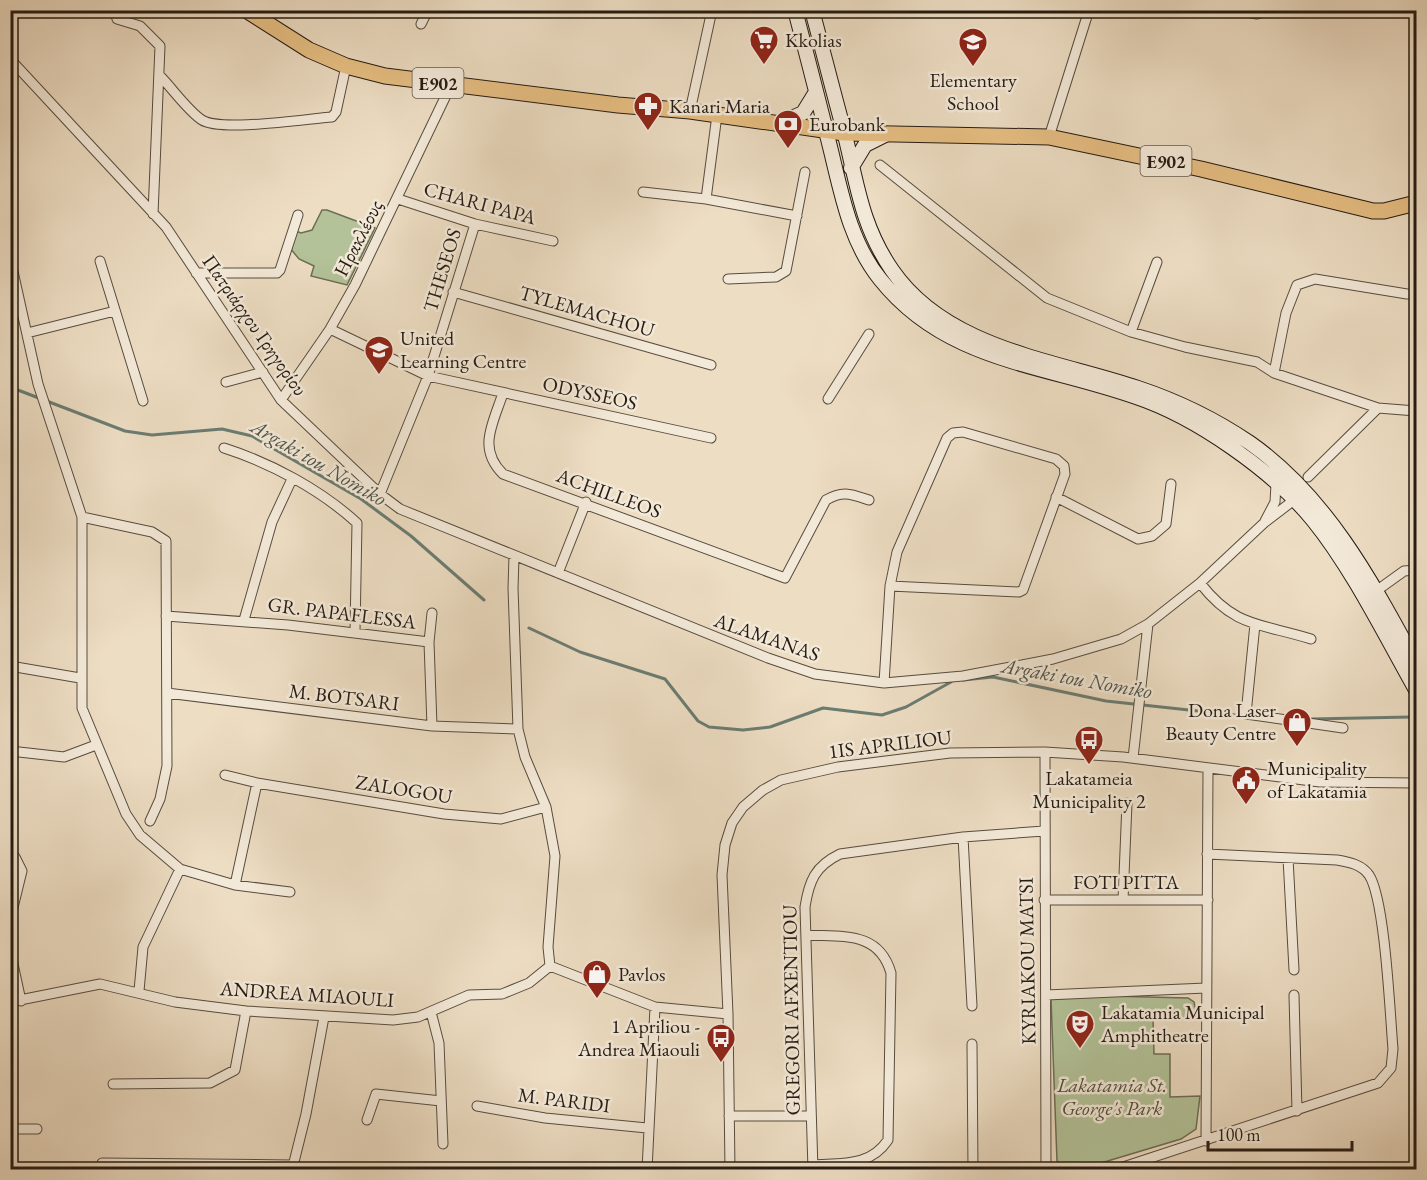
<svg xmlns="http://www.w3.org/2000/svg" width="1427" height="1180" viewBox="0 0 1427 1180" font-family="'EB Garamond',serif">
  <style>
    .green { fill: #b3c298; stroke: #6c6e56; stroke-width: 1.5 }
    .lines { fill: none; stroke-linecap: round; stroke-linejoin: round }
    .stream { stroke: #6b7c72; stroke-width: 3 }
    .street-casing { stroke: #574c3f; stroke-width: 11 }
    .secondary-casing { stroke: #251b13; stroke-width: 16 }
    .primary-casing { stroke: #251b13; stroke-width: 17 }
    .street { stroke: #f3e9d8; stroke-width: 9 }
    .secondary { stroke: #f3e9d8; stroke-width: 14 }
    .primary { stroke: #e6be82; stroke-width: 15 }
    .labels { text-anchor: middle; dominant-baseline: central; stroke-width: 5; stroke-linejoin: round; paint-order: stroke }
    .shield { fill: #f3e9d8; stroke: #63594e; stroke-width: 1.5 }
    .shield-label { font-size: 18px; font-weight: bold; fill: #251b13 }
    .poi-label { font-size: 20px; fill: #251b13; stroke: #f3e9d8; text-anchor: start }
    .street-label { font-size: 20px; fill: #251b13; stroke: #f3e9d8 }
    .park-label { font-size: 20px; font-style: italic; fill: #504d3b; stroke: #f3e9d8 }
    .water-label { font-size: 21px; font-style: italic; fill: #4e534a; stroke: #f3e9d8 }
  </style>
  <rect width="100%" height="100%" fill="#edddc3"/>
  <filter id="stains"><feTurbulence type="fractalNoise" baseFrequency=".00333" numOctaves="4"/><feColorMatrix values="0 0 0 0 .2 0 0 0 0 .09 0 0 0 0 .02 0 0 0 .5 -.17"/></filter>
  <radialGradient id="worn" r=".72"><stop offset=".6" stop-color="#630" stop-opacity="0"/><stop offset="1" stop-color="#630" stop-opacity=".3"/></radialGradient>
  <!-- green -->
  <path class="green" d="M322,210H327L375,228L347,285L311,276L314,266L299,259L290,248L296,231L301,233L312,230Z
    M1108,996L1188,998L1194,1002L1197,1016L1153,1020L1154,1054H1170V1097L1200,1096L1196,1129L1181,1139L1081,1169H1067L1057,1161L1051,999Z"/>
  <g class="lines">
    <!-- stream -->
    <path class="stream" d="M10,387L125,431L152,435L222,429L252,436L361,499L411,536L484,600
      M529,628L580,652L665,679L698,721L709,727L743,730L770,727L823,708L882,715L906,707L951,682
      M963,680L993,677L1106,701L1244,716
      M1311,719L1411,717"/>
    <!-- street casing -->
    <g class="street-casing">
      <path id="street" d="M115,10L117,19L140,26L160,46L153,214
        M1237,10L1257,14L1271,10
        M421,24L428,10
        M10,59L166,227L281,400L380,494L400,509L768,658L815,674L884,683L963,676L1053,659L1121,639L1148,624L1200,583L1264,523L1294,500L1296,495
        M160,76C172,88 188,111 202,120C221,132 305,119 332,117L336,112L346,66
        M690,111L712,10
        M1049,137L1089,10
        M880,165L1047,298L1131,332L1185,347L1257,362L1274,373L1378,408L1416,411
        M643,192L706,199L717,115
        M398,199L475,224L553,241
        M706,199L797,216
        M10,258L38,384L82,517V708L126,814L140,835L180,869L235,885L290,892
        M100,261L143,401
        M196,273H277L280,270L298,215
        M728,279L776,277L786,271L805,172
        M453,292L711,365
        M330,329L428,376L711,438
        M1131,332L1157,262
        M27,333L115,311
        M1274,373L1286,313L1297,285L1315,279L1407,294
        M226,382L263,372
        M503,393C493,424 477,448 503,474L785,578L826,500C843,490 851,494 869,500
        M828,399L869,334
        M281,400L330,329L355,285L451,85
        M224,448C271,463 321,490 357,523L355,631
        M1308,477L1378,408
        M380,494L428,376L475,224
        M1056,497L1138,539L1152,536L1166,524L1171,484
        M82,517L152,532L166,541L167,766L160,799L150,821
        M1265,521L1275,502L1276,484
        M514,556L513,588L518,729L525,757L546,807L555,856L548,947L550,966
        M558,573L586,502
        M1200,583C1235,628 1260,623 1311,639
        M1372,594L1404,571L1416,570
        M166,616L288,625L429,642L432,726
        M244,620L272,522L292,479
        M1255,624L1246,714L1343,728
        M429,642L432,613
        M10,666L80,678
        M884,683L890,586L897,552L947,438L953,433L963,432L1056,459L1064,466L1065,474L1023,590L1019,592L890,586
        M167,693L432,726L518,729
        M10,751L64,757L96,745
        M1045,752L1046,1170
        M1133,758L1148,624
        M225,775L257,783L444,814L501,819L546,807
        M963,837L972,1006
        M10,856L15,857L22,871L10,920
        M1288,858L1294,970
        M235,885L257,783
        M1044,900H1208
        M1123,900L1127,803
        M807,935C843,937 879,931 891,973L888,1140C870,1167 842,1163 813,1165
        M10,950L21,1001
        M550,966L655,1007L728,1014
        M139,991L143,947L180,869
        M1046,995L1206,988
        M1294,995L1297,1111
        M10,1002L100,984L175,1002L246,1011L393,1020L418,1017L469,995L502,994L529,983L550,966
        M431,1012L439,1043L443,1144
        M972,1044L973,1170
        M113,1084L210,1083L235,1070L246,1011
        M477,1106L545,1118L647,1128
        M729,1116H811
        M367,1120L376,1094L441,1101
        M10,1129H37
        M1206,1141L1208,769
        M102,1163L293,1165
        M292,1170L306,1114L324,1017
        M647,1170L655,1007
        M730,1170L728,1014L722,875L725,845L732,823L743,807L763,790L781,780L838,767L950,753L1045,752L1123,757L1320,782L1416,783
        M813,1170L805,907C809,881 815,866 840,854L963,837L1044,831
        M1114,1170L1378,1083L1391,1068L1393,1049C1390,1014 1385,899 1369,875C1362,865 1350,862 1337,860L1207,854"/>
    </g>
    <!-- secondary casing -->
    <g class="secondary-casing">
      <path id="secondary" d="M795,10C806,52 817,94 827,135C840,184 847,238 880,279C946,362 1043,364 1136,397C1196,417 1273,471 1313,520C1352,568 1385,635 1416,690
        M812,10C823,51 833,91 844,131C857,183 861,225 892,270C946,349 1055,360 1138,388C1177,401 1216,420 1250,443C1327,497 1372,582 1416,663
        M778,124L803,113L816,92
        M851,168L865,145L887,134
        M1413,1170L1416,1168"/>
    </g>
    <!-- primary casing -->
    <g class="primary-casing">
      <path id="primary" d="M246,10L309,50L346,66L385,76L618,105L690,111L844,133L1049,137L1201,169L1373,211H1384L1416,203"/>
    </g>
    <!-- street -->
    <use href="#street" class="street"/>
    <!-- secondary -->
    <use href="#secondary" class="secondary"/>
    <!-- primary -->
    <use href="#primary" class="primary"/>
  </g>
  <!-- icons -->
  <defs>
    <g id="supermarket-pin" transform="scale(1.5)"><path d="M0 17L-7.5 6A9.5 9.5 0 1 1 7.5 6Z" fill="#8f2418" stroke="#f3e9d8"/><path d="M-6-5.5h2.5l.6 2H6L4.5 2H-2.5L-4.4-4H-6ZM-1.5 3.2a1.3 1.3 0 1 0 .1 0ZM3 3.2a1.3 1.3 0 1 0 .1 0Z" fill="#fff"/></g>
    <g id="school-pin" transform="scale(1.5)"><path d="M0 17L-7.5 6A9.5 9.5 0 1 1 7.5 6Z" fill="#8f2418" stroke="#f3e9d8"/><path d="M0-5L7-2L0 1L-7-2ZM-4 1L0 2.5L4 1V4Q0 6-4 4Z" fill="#fff"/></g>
    <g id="pharmacy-pin" transform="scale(1.5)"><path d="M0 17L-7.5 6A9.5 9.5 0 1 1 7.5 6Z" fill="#8f2418" stroke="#f3e9d8"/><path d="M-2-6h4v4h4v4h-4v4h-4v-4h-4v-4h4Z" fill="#fff"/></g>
    <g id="bank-pin" transform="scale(1.5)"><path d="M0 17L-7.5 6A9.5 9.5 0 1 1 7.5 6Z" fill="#8f2418" stroke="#f3e9d8"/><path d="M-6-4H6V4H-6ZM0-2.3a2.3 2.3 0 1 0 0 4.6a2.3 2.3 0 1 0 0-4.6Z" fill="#fff"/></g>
    <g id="shop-pin" transform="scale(1.5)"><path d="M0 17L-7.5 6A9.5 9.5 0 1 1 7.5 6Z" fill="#8f2418" stroke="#f3e9d8"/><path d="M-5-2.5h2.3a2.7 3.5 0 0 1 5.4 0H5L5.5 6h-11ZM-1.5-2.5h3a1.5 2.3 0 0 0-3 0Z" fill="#fff"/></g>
    <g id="bus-pin" transform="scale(1.5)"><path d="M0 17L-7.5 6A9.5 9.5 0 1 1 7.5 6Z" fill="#8f2418" stroke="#f3e9d8"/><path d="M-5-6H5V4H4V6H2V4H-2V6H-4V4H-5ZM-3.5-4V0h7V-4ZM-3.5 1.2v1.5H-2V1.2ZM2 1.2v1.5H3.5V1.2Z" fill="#fff"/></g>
    <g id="civic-pin" transform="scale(1.5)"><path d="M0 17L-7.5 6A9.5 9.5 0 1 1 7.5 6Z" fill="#8f2418" stroke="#f3e9d8"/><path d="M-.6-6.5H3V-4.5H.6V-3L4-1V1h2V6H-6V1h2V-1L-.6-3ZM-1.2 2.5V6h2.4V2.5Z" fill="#fff"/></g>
    <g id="theatre-pin" transform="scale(1.5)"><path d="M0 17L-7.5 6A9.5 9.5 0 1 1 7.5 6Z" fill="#8f2418" stroke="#f3e9d8"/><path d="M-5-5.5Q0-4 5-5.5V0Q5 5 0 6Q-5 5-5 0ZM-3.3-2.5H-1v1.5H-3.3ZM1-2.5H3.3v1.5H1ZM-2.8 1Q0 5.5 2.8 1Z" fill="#fff"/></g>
  </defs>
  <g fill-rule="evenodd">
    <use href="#supermarket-pin" x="764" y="40"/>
    <use href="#school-pin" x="973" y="42"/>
    <use href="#pharmacy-pin" x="648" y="106"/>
    <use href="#bank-pin" x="788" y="124"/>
    <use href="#school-pin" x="379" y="350"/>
    <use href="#shop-pin" x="1297" y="722"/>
    <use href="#bus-pin" x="1089" y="740"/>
    <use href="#civic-pin" x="1246" y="780"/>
    <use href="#shop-pin" x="597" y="974"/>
    <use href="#theatre-pin" x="1080" y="1024"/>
    <use href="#bus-pin" x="721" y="1038"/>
  </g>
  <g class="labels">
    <!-- shield labels -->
    <g class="shield">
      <rect x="412.5" y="68" width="51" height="30" rx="4.5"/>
      <rect x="1140.5" y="146" width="51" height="30" rx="4.5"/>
    </g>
    <g class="shield-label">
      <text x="438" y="83">E902</text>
      <text x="1166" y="161">E902</text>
    </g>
    <!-- poi labels -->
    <g class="poi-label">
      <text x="785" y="40">Kkolias</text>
      <text x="973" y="80" text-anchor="middle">Elementary<tspan x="973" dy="23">School</tspan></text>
      <text x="669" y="106">Kanari Maria</text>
      <text x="809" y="124">Eurobank</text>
      <text x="400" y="338">United<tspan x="400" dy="23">Learning Centre</tspan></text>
      <text x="1276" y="710" text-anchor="end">Dona Laser<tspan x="1276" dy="23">Beauty Centre</tspan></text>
      <text x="1267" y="768">Municipality<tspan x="1267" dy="23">of Lakatamia</tspan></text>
      <text x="1089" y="778" text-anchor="middle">Lakatameia<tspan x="1089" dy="23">Municipality 2</tspan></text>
      <text x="618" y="974">Pavlos</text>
      <text x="1101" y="1012">Lakatamia Municipal<tspan x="1101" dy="23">Amphitheatre</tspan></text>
      <text x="700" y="1026" text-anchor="end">1 Apriliou -<tspan x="700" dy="23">Andrea Miaouli</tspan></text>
    </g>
    <!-- street labels -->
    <g class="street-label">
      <text transform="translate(480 203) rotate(15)">CHARI PAPA</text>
      <text transform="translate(358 238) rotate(-63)">Ηρακλέους</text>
      <text transform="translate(442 270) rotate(-73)">THESEOS</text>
      <text transform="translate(587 311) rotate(16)">TYLEMACHOU</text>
      <text transform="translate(255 325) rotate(55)">Πατριάρχου Γρηγορίου</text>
      <text transform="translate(590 393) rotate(12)">ODYSSEOS</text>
      <text transform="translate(609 493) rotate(20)">ACHILLEOS</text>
      <text transform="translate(342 613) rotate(7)">GR. PAPAFLESSA</text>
      <text transform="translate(767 637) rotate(19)">ALAMANAS</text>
      <text transform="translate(344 697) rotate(7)">M. BOTSARI</text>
      <text transform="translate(890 744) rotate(-7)">1IS APRILIOU</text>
      <text transform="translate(404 789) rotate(9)">ZALOGOU</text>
      <text x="1126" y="882">FOTI PITTA</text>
      <text transform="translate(1027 961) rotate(-91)">KYRIAKOU MATSI</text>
      <text transform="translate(307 994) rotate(4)">ANDREA MIAOULI</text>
      <text transform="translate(791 1010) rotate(-91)">GREGORI AFXENTIOU</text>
      <text transform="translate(564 1100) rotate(7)">M. PARIDI</text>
    </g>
    <!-- park labels -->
    <g class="park-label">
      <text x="1112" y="1085">Lakatamia St.<tspan x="1112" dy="23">George's Park</tspan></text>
    </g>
    <!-- water labels -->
    <g class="water-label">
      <text transform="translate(319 462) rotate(30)">Argaki tou Nomiko</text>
      <text transform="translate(1077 678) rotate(10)">Argaki tou Nomiko</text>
    </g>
  </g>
  <!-- margin -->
  <rect width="1427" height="1180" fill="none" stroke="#edddc3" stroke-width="36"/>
  <rect x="12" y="12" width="1403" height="1156" fill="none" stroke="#251b13" stroke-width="3"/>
  <rect x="18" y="18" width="1391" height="1144" fill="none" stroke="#251b13" stroke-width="1.5"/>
  <!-- scale -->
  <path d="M1208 1141v9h144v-9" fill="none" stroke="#251b13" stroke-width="3"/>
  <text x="1217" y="1141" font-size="18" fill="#251b13" stroke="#f3e9d8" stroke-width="4.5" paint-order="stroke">100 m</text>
  <rect width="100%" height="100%" filter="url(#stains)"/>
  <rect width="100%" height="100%" fill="url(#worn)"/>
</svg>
